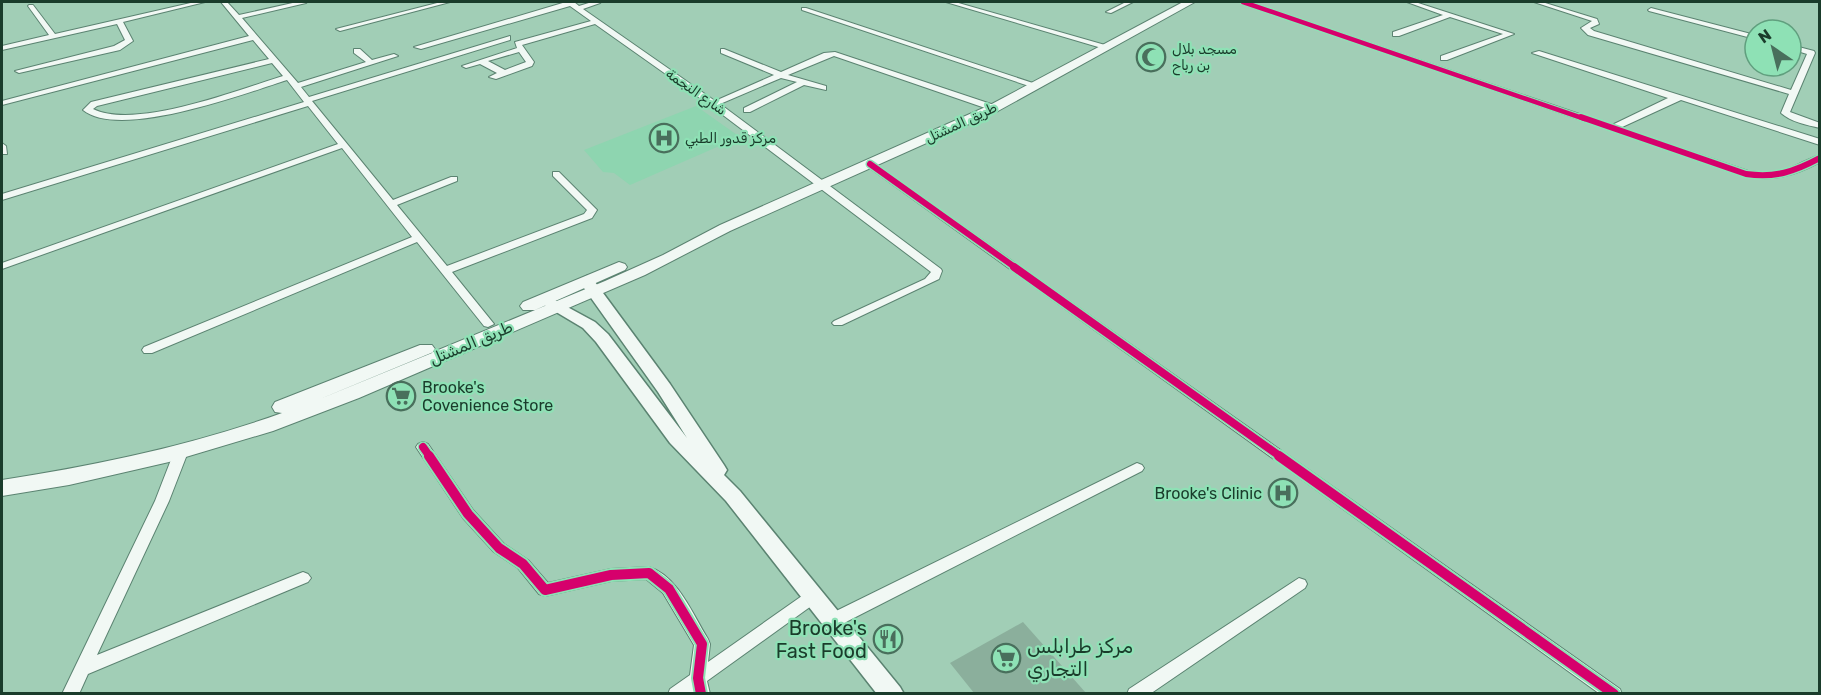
<svg xmlns="http://www.w3.org/2000/svg" width="1821" height="695" viewBox="0 0 1821 695" font-family="Rubik,'Noto Naskh Arabic',sans-serif">
  <style>
    .built { fill: #8ed5b0 }
    .building { fill: #8baf9c }
    .lines { fill: none; stroke-linecap: round; stroke-linejoin: round }
    .minor-casing { stroke: #5b8371; stroke-width: 2 }
    .secondary-casing { stroke: #5b8371; stroke-width: 3 }
    .primary-casing { stroke: #5b8371; stroke-width: 2 }
    .minor { fill: #f1f8f4; fill-rule: evenodd }
    .secondary { fill: #f1f8f4; fill-rule: evenodd }
    .primary { fill: #f1f8f4; fill-rule: evenodd }
    .cycleway-far3-casing { stroke: #8ee1b5; stroke-width: 7 }
    .cycleway-far2-casing { stroke: #8ee1b5; stroke-width: 9 }
    .cycleway-far1-casing { stroke: #8ee1b5; stroke-width: 11 }
    .cycleway-casing { stroke: #8ee1b5; stroke-width: 14 }
    .cycleway-far3 { stroke: #d6006c; stroke-width: 4.5 }
    .cycleway-far2 { stroke: #d6006c; stroke-width: 6 }
    .cycleway-far1 { stroke: #d6006c; stroke-width: 8 }
    .cycleway { stroke: #d6006c; stroke-width: 10 }
    .labels { text-anchor: middle; dominant-baseline: central; stroke-width: 4.5; stroke-linejoin: round; paint-order: stroke }
    .far-poi-label { font-size: 14px; fill: #1a3c2b; stroke: #8ee1b5; text-anchor: start }
    .far-street-label { font-size: 14px; fill: #1a3c2b; stroke: #8ee1b5 }
    .street-label { font-size: 16px; fill: #1a3c2b; stroke: #8ee1b5 }
    .poi-label { font-size: 16px; fill: #1a3c2b; stroke: #8ee1b5; text-anchor: start }
    .near-poi-label { font-size: 20px; fill: #1a3c2b; stroke: #8ee1b5; text-anchor: end }
  </style>
  <rect width="100%" height="100%" fill="#a1ceb6"/>
  <!-- built -->
  <path class="built" d="M696,106L740,137L630,185L614,173L603,172L584,150Z"/>
  <!-- building -->
  <path class="building" d="M1023,622L1086,693H974L950,663Z"/>
  <g class="lines">
    <!-- minor casing -->
    <g class="minor-casing">
      <path id="minor" d="M195,2H205L123,22L133,41L120,50L19,73L15,71L114,46L125,40L117,24L2,50V46L49,35L28,6L29,5H33L55,34Z
        M221,2H227L239,15L297,2H307L306,3L242,18L298,83L366,62L354,53V49H360L372,60L394,54L398,56L301,87L309,97L510,36V40L312,101L393,200L451,177H457V181L397,205L447,266L584,214L587,210L553,176V172H559L597,210L592,218L452,272L494,324L488,327L484,326L417,242L152,353H144L142,350L144,347L412,237L342,148L2,269V263L338,144L308,106L2,200V194L304,102L287,80C244,94 120,140 83,110L91,102L269,59L253,40L2,105V101L249,36ZM272,63L283,76C238,90 136,130 93,109L97,106Z
        M441,2H450L340,31L336,29Z
        M566,2H574L579,6L592,2H601L600,3L583,9L715,101L774,75L721,53V49H724L781,72L824,53L835,52L997,106V110H991L834,56L788,75L826,86V90L804,85L750,112H744V108L797,82L781,78L720,104L941,269L942,271L939,279L842,325H834L832,323L834,321L925,279L931,272L711,106L595,24L522,45L534,62L532,66L496,79L489,77L497,73L480,64L466,68L462,66L517,48L515,42L591,21L570,6L421,49L414,47ZM519,52L526,62L505,70L488,61Z
        M946,2H955L1112,47L1105,49Z
        M1126,2H1133L1111,13L1106,12Z
        M1240,2H1248L1612,125L1668,98L1532,53L1539,51L1820,139V145L1681,100L1620,128L1748,171C1786,177 1787,167 1820,155V162C1794,176 1772,182 1743,176Z
        M1407,2H1415L1514,34L1447,60H1441V56L1503,34L1450,17L1399,36H1393V32L1443,15Z
        M1534,2H1542L1597,19L1599,24L1590,28L1594,31L1791,90L1807,54L1791,49V45L1814,51L1815,53L1790,112L1820,123V128C1807,125 1791,122 1781,113L1789,94L1588,35L1581,28L1592,21Z
        M802,8H806L1042,86L1035,88L802,10Z
        M1651,8L1755,35V39L1649,11L1648,10Z
        M2,143L6,146L7,154H2Z
        M870,161L1620,689L1622,694H1600L867,166L865,164Z
        M423,442L428,444L473,510L504,544L528,560L548,583L611,569L649,567C678,576 693,615 708,639L710,644L708,662L809,591L815,589L821,591L823,595L821,599L707,681L710,694H668L670,689L690,675L694,645L663,593L646,579L611,581L545,596L539,594L518,568L494,552L463,518L416,447L418,444Z
        M181,447L186,449L188,452L169,501L97,655L298,574L303,572L308,574L311,578L308,582L88,674L79,694H62L155,501L174,452L176,449Z
        M1137,463L1142,465L1144,468L1142,471L840,625L834,627L828,625L826,620L828,615Z
        M1299,578L1305,580L1307,584L1305,588L1150,694H1127L1129,689Z"/>
    </g>
    <!-- secondary casing -->
    <g class="secondary-casing">
      <path id="secondary" d="M587,276L592,278L670,384L724,465L727,470L724,475L740,491L900,687L904,694H877L726,501L670,443L596,342L583,328L536,300L544,295L549,297L595,322L608,334L687,438L658,392L579,281Z"/>
    </g>
    <!-- primary casing -->
    <g class="primary-casing">
      <path id="primary" d="M1183,2H1195L998,111L730,231L645,275L359,398L273,431L169,462L69,485L2,496V480C97,465 190,446 282,413L275,412L272,407L275,402L420,345H432L435,349L432,353L315,401L605,281L663,255L720,225L990,105Z
        M619,262L625,264L627,267L625,270L535,310H523L520,306L523,302Z"/>
    </g>
    <!-- minor -->
    <use href="#minor" class="minor"/>
    <!-- secondary -->
    <use href="#secondary" class="secondary"/>
    <!-- primary -->
    <use href="#primary" class="primary"/>
    <!-- cycleway-far3 casing -->
    <g class="cycleway-far3-casing">
      <path id="cycleway-far3" d="M1243,2L1585,119"/>
    </g>
    <!-- cycleway-far2 casing -->
    <g class="cycleway-far2-casing">
      <path id="cycleway-far2" d="M1581,117L1746,174C1775,178 1794,172 1820,158
        M870,164L1016,268"/>
    </g>
    <!-- cycleway-far1 casing -->
    <g class="cycleway-far1-casing">
      <path id="cycleway-far1" d="M1014,267L1281,457
        M423,447L430,457"/>
    </g>
    <!-- cycleway casing -->
    <g class="cycleway-casing">
      <path id="cycleway" d="M429,456L468,514L499,548L523,564L545,590L611,575L649,573L669,589L702,644L698,678L701,694
        M1279,456L1614,694"/>
    </g>
    <!-- cycleway-far3 -->
    <use href="#cycleway-far3" class="cycleway-far3"/>
    <!-- cycleway-far2 -->
    <use href="#cycleway-far2" class="cycleway-far2"/>
    <!-- cycleway-far1 -->
    <use href="#cycleway-far1" class="cycleway-far1"/>
    <!-- cycleway -->
    <use href="#cycleway" class="cycleway"/>
  </g>
  <!-- icons -->
  <defs>
    <g id="mosque-ring" transform="scale(1.5)"><circle r="9.5" fill="#8ee1b5" stroke="#496f5c" stroke-width="1.5"/><path d="M3.5-4.9A6 6 0 1 0 3.5 4.9A5 5 0 1 1 3.5-4.9Z" fill="#496f5c"/></g>
    <g id="hospital-ring" transform="scale(1.5)"><circle r="9.5" fill="#8ee1b5" stroke="#496f5c" stroke-width="1.5"/><path d="M-5-5h3v3.5h4V-5h3V5h-3V1.5h-4V5h-3Z" fill="#496f5c"/></g>
    <g id="supermarket-ring" transform="scale(1.5)"><circle r="9.5" fill="#8ee1b5" stroke="#496f5c" stroke-width="1.5"/><path d="M-6-5.5h2.5l.6 2H6L4.5 2H-2.5L-4.4-4H-6ZM-1.5 3.2a1.3 1.3 0 1 0 .1 0ZM3 3.2a1.3 1.3 0 1 0 .1 0Z" fill="#496f5c"/></g>
    <g id="restaurant-ring" transform="scale(1.5)"><circle r="9.5" fill="#8ee1b5" stroke="#496f5c" stroke-width="1.5"/><path d="M-5-6h1v4h1v-4h1v4h1v-4h1v5L-1.5 .5V6h-2V.5L-5-1ZM5-6V6H3V1.5H1.5Q1.5-4 5-6Z" fill="#496f5c"/></g>
  </defs>
  <g fill-rule="evenodd">
    <use href="#mosque-ring" x="1151" y="57"/>
    <use href="#hospital-ring" x="664" y="138"/>
    <use href="#supermarket-ring" x="401" y="396"/>
    <use href="#hospital-ring" x="1283" y="493"/>
    <use href="#restaurant-ring" x="888" y="639"/>
    <use href="#supermarket-ring" x="1006" y="658"/>
  </g>
  <g class="labels">
    <!-- far-poi labels -->
    <g class="far-poi-label">
      <text x="1172" y="49">مسجد بلال<tspan x="1172" dy="16">بن رباح</tspan></text>
      <text x="685" y="138">مركز قدور الطبي</text>
    </g>
    <!-- far-street labels -->
    <g class="far-street-label">
      <text transform="translate(696 92) rotate(35)">شارع النجمة</text>
      <text transform="translate(961 123) rotate(-25)">طريق المشتل</text>
    </g>
    <!-- street labels -->
    <g class="street-label">
      <text transform="translate(471 343) rotate(-23)">طريق المشتل</text>
    </g>
    <!-- poi labels -->
    <g class="poi-label">
      <text x="422" y="387">Brooke's<tspan x="422" dy="18">Covenience Store</tspan></text>
      <text x="1262" y="493" text-anchor="end">Brooke's Clinic</text>
    </g>
    <!-- near-poi labels -->
    <g class="near-poi-label">
      <text x="867" y="628">Brooke's<tspan x="867" dy="23">Fast Food</tspan></text>
      <text x="1027" y="646" text-anchor="start">مركز طرابلس<tspan x="1027" dy="23">التجاري</tspan></text>
    </g>
  </g>
  <!-- border -->
  <rect width="1821" height="695" fill="none" stroke="#1a3c2b" stroke-width="6"/>
  <!-- north arrow -->
  <g transform="translate(1773 48) rotate(325)"><circle r="28" fill="#8ee1b5" stroke="#609f7e" stroke-width="1.5"/>
  <path d="M0-4.5L10 22L0 15L-10 22Z" fill="#496f5c"/>
  <text y="-9" font-size="16" font-weight="bold" text-anchor="middle" fill="#1a3c2b">N</text>
  </g>
</svg>
